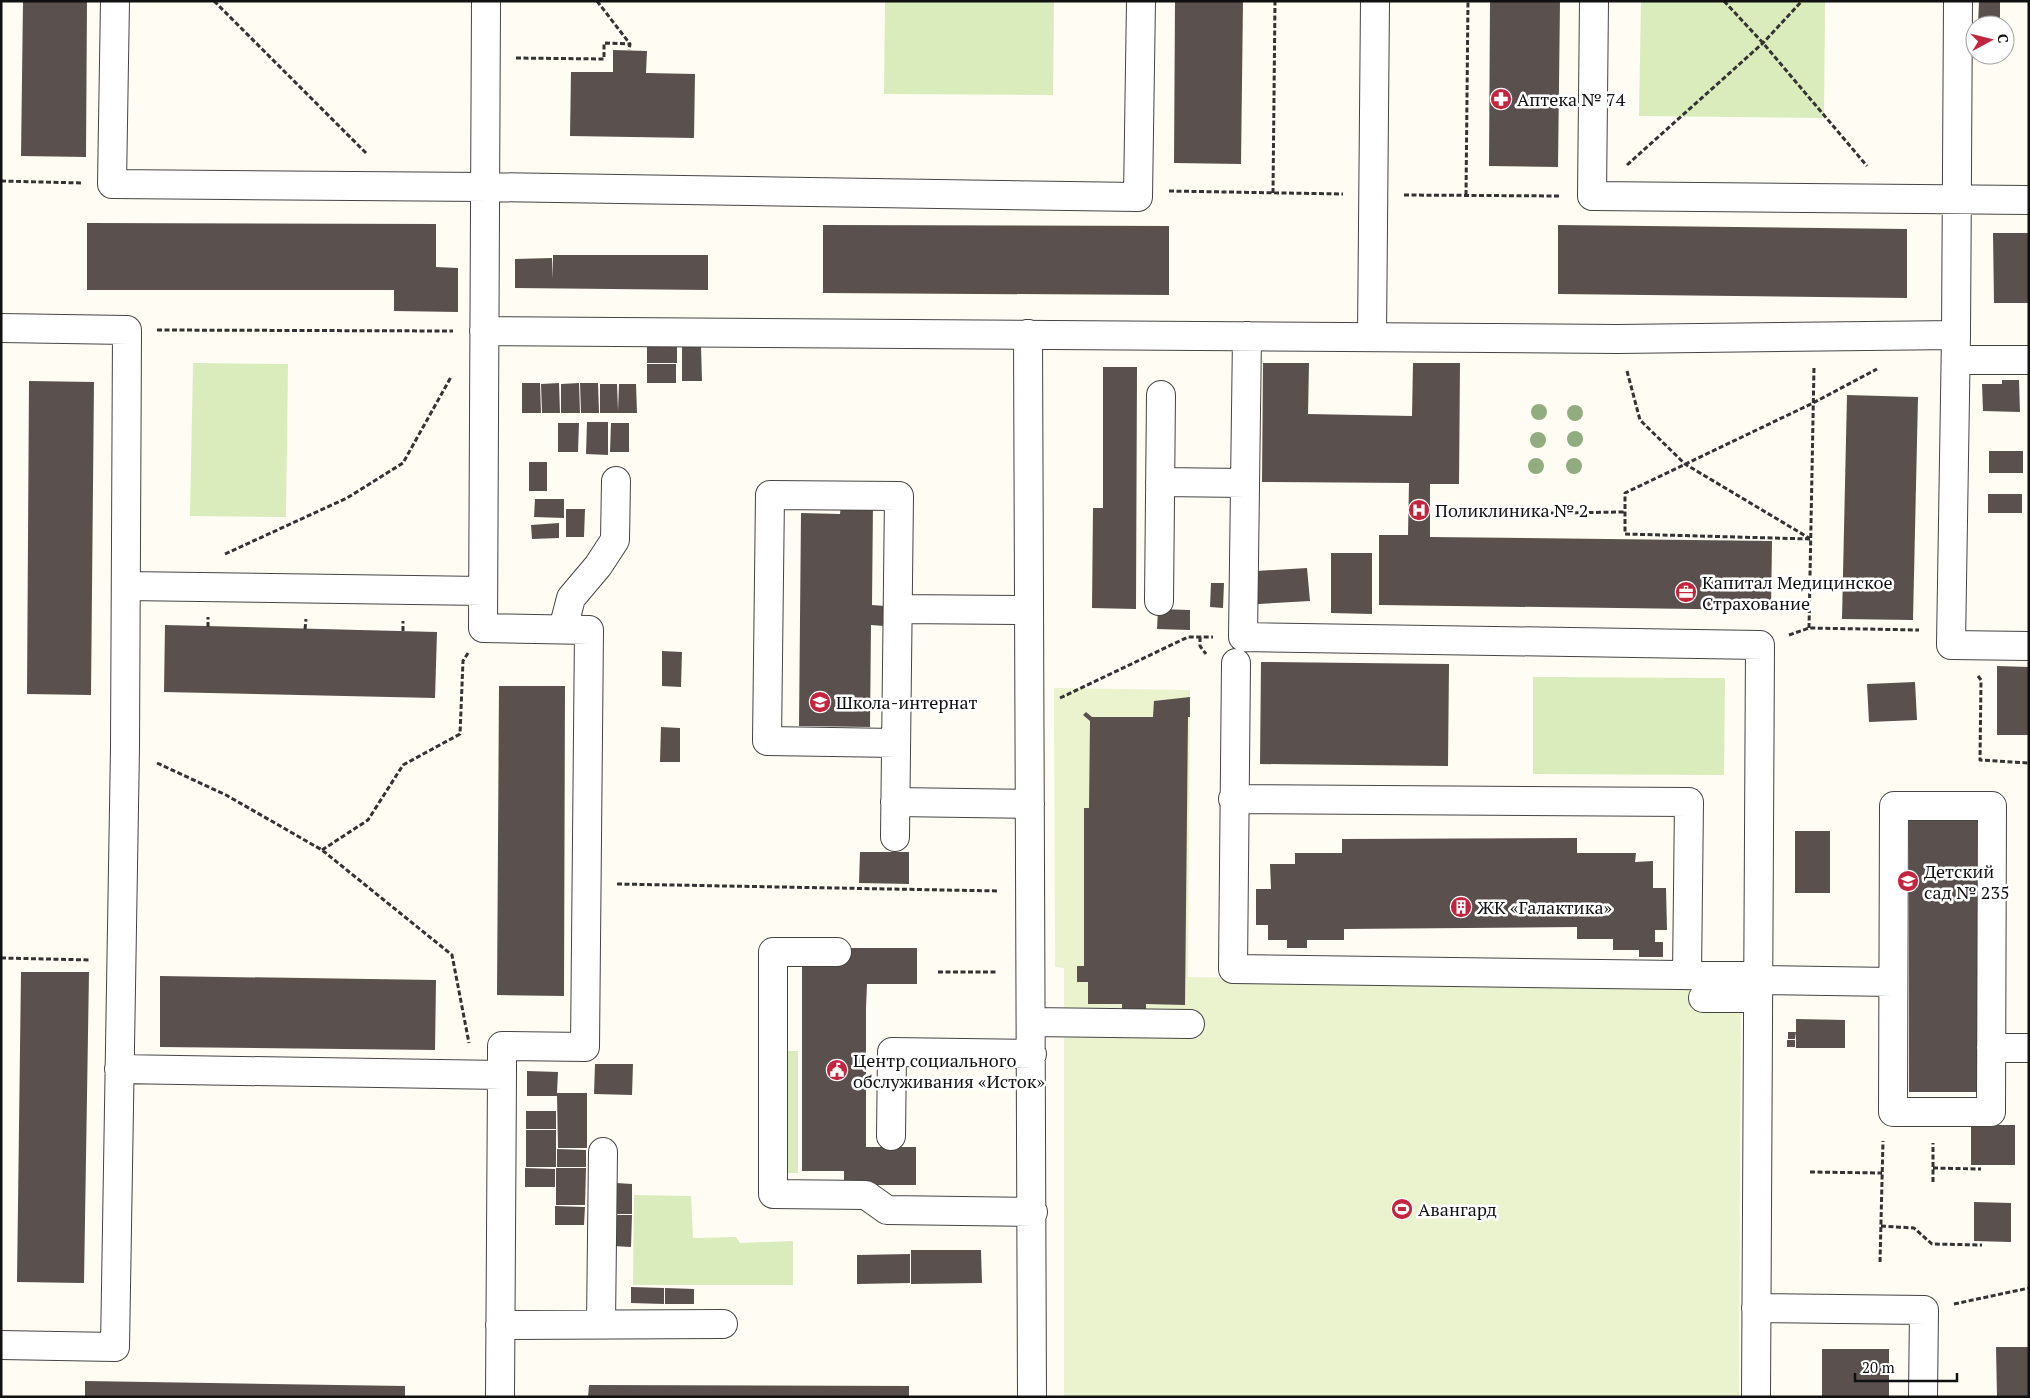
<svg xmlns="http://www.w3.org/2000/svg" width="2030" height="1398" viewBox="0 0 2030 1398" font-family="'PT Serif',serif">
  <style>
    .green { fill: #daebbc }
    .pitch { fill: #eaf2ce }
    .building { fill: #5a504d }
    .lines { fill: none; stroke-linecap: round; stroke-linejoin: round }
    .minor-casing { stroke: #444; stroke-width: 30 }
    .path { stroke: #333; stroke-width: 3; stroke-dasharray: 5 2.5; stroke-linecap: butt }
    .minor { stroke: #fff; stroke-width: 28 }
    .tree { fill: #91ac7f }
    .labels { text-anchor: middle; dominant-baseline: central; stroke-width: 5; stroke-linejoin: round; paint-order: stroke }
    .poi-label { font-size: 18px; fill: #111; stroke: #fff; text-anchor: start }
  </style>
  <rect width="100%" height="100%" fill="#fffcf4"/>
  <!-- green -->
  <path class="green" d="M885,1H1054L1053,95L884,94Z
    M1641,1H1825L1824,118L1639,116Z
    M193,363L288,364L286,517L190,516Z
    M1533,677L1725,678L1724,775L1533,774Z
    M781,1051H798V1173H780Z
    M634,1195L691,1196L693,1238L736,1237L740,1243L793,1241V1285H633Z"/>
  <!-- pitch -->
  <path class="pitch" d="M1054,688L1190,690L1188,977L1741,985L1739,1397H1064V968L1055,967Z"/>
  <!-- building -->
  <path class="building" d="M23,1H87L86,157L21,156Z
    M1175,1H1243L1241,164L1174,163Z
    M1490,1H1560L1558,167L1489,166Z
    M1979,1H2000V25H1978Z
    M613,50L647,51L646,73L695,74L694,138L570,136L571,72H613Z
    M87,223L436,224V267L458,268V312L394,311V290H87Z
    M823,225L1169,226V295L823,293Z
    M1558,225L1907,229V298L1558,294Z
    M1993,233H2029V303H1994Z
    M553,255H708V290L515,288V259L552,258L553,279Z
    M647,345H677V363H647Z
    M682,346H701L702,381H682Z
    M1263,363H1309L1308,414L1412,416L1413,363H1460L1459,484H1430V537L1772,541L1771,610L1379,605V535H1408L1409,483L1262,482Z
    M647,364H676V383H647Z
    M1103,367H1137L1136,609L1092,608L1093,508H1103Z
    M2002,380H2019L2020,412L1983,411L1982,384H2002Z
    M29,381L94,382L91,695L27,694Z
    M522,383H540L541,413H522Z
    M559,383L560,413H542L541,384Z
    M579,383L580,413H561V384Z
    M580,383H598L599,413H581Z
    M600,384H617L618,411L619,384H636L637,413H600Z
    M1847,395L1918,397L1913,620L1842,619Z
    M587,422H608V455L586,454Z
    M558,423H579L578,452H558Z
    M611,423H629V452H610Z
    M1989,451H2023V473H1989Z
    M529,462H547V491H529Z
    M1988,494H2022V513H1988Z
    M535,499H564V518L534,517Z
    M841,503H873L872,605L885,606L884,626L871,625L870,727L799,726L801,513L840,514Z
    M566,509H585L584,537H566Z
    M559,523V538L532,539L531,525Z
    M1331,553H1372V614L1331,613Z
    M1307,568L1310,601L1258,604L1256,571Z
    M1211,583H1224L1223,608L1210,607Z
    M1158,609L1190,610V630L1157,629Z
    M165,625L437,632L435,698L164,692Z
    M662,651L682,652L681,687L662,686Z
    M1261,662L1449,664L1448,766L1260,764Z
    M1997,666L2029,667V735H1997Z
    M1915,682L1917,720L1869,722L1867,684Z
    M499,686H565L564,996L497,995Z
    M1190,697V717H1188L1185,1005L1146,1004V1013H1122V1004H1088V982H1077V966H1084V808H1089L1090,721L1083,715L1086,712L1092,717H1153L1154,701Z
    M661,727L680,728V762H660Z
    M1909,820H1978L1977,1092H1909Z
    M1795,831H1830V893H1795Z
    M1577,838V853H1636L1635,862L1653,861V888H1666L1667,930H1655V942H1663V957H1639V950H1613V939H1577V927L1344,929V940H1307V948H1287V940H1268V925H1256V889H1271L1270,864H1295V853H1342V839Z
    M860,852H909V884L859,883Z
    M846,948H917V984H867L866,1008V1147H916V1185H844V1171H802V962Z
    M21,972H89L84,1283L17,1282Z
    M160,976L436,980L435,1050L160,1047Z
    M1796,1019L1845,1020V1048H1796Z
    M1788,1032H1796L1795,1039H1788Z
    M1787,1040H1795V1047H1787Z
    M595,1064H633L632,1095L594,1094Z
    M527,1071L558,1072L557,1093H587V1148H558L557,1096H527Z
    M526,1111H556V1129H526Z
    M1971,1125H2015V1165H1971Z
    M526,1130H556V1167H526Z
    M557,1149L586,1150V1167H557Z
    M525,1168L555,1169V1187H525Z
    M556,1168H586L585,1205H556Z
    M616,1183L632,1184V1214H615Z
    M1974,1202L2011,1203V1242L1974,1241Z
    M555,1206L585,1207L584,1225H555Z
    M614,1215H632L631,1247L613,1246Z
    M911,1250H981L982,1283L911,1284Z
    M910,1254V1283L857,1284V1255Z
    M631,1287L664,1288V1304L631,1303Z
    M665,1288L694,1289V1304H665Z
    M1996,1347H2029V1397H1997Z
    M1822,1349H1889V1397H1822Z
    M85,1381L405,1386V1397H85Z
    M589,1385L909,1386V1397H588Z"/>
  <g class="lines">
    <!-- minor casing -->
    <g class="minor-casing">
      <path id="minor" d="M115,1L112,184L485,187L1138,197L1141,1
        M1594,1L1592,196L2029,200
        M1958,1L1956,335L1951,645L2029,646
        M1,328L127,330L125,747L115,1347L1,1345
        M484,331L1618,339L1956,335
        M1028,334L1032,1397
        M1247,336L1243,637L1760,645L1756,1397
        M1372,337L1375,1
        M1956,360H2029
        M1160,482L1245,483
        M126,586L483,591
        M1159,601L1161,395
        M898,609L1029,610
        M563,629L571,598L598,566L615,540L616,481
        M1236,663L1233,969L1757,976
        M1233,799L1689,802L1687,975
        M895,802L1030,804
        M1894,806H1992L1991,1112H1893Z
        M895,837L899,496L770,495L767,741L896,743
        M837,952H773V1194L866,1195L887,1210L1033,1212
        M1757,980L1893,982
        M1703,998H1757
        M1032,1022L1190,1024
        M1991,1048H2029
        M119,1069L502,1075V1046L585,1047L589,630L483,628L486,1
        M891,1136L892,1052L1032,1054
        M1756,1308L1924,1310L1923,1397
        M601,1324L603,1152
        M500,1325L723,1324
        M500,1397L502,1075"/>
    </g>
    <!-- path -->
    <path class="path" d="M214,1L367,154
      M597,1L630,44L629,50
      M1724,1L1763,43L1867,166
      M516,58L604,59V43L630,44
      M1627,165L1763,43L1802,1
      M1,181L81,183
      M1169,191L1343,194
      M1273,193L1275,1
      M1404,195L1560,196
      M1466,195L1468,1
      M157,330L453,331
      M1627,371L1640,420L1685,464L1809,538
      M1551,513L1625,512
      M1810,539L1625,534V493L1813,403L1877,369
      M225,554L347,498L403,463L451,377
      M208,627V617
      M1809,628L1814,367
      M305,629L306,619
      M403,631V621
      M1789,635L1809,628L1919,630
      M1200,637V646L1206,654
      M1978,676L1981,680L1980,760L2029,763
      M1060,698L1188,637H1213
      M157,763L226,795L322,850L452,955L469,1043
      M322,850L368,820L403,765L460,734L463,661L468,653
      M617,884L999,891
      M1,958L91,960
      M938,972H998
      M1933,1168L1981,1169
      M1810,1172L1882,1173
      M1933,1182V1143
      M1881,1226L1914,1228L1932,1244L1982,1245
      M1880,1262L1883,1141
      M1954,1304L2029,1288"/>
    <!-- minor -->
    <use href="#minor" class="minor"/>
  </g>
  <!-- trees -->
  <g class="tree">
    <circle cx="1539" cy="412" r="8"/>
    <circle cx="1575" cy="413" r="8"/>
    <circle cx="1575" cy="439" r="8"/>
    <circle cx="1538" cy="440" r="8"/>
    <circle cx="1536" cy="466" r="8"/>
    <circle cx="1574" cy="466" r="8"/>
  </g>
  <!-- icons -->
  <defs>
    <g id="pharmacy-disc" transform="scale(1.125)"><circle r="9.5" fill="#c4253e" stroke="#fff"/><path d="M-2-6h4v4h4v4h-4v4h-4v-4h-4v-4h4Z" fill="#fff"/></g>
    <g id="hospital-disc" transform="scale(1.125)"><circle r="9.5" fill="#c4253e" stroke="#fff"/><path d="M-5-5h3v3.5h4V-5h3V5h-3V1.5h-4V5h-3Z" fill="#fff"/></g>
    <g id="office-disc" transform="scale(1.125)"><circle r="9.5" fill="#c4253e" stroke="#fff"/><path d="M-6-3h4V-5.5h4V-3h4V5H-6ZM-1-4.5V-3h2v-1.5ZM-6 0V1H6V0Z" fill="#fff"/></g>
    <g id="school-disc" transform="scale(1.125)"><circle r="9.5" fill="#c4253e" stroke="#fff"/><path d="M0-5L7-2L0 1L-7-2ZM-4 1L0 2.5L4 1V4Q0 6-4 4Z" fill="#fff"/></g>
    <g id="building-disc" transform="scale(1.125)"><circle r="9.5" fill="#c4253e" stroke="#fff"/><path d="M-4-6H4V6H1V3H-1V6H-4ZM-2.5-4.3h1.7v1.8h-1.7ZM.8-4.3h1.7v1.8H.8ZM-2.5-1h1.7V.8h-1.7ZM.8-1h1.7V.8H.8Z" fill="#fff"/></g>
    <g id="civic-disc" transform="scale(1.125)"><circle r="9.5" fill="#c4253e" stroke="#fff"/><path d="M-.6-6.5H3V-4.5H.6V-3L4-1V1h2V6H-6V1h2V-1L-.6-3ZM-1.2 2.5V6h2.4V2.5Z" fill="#fff"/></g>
    <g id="stadium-disc" transform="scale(1.125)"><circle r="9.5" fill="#c4253e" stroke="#fff"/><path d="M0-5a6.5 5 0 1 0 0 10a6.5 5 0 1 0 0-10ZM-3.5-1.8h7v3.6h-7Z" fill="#fff"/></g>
  </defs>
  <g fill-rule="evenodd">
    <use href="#pharmacy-disc" x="1501" y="99"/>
    <use href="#hospital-disc" x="1419" y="510"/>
    <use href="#office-disc" x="1686" y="592"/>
    <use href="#school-disc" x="820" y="702"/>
    <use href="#school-disc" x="1908" y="881"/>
    <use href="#building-disc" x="1461" y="907"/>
    <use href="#civic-disc" x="837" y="1070"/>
    <use href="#stadium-disc" x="1402" y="1209"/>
  </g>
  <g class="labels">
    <!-- poi labels -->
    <g class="poi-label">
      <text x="1517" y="99">Аптека № 74</text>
      <text x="1435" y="510">Поликлиника № 2</text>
      <text x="1702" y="582">Капитал Медицинское<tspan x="1702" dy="21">Страхование</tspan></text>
      <text x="836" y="702">Школа-интернат</text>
      <text x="1924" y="871">Детский<tspan x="1924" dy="21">сад № 235</tspan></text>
      <text x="1477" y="907">ЖК «Галактика»</text>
      <text x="853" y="1060">Центр социального<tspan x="853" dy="21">обслуживания «Исток»</tspan></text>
      <text x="1418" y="1209">Авангард</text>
    </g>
  </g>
  <!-- border -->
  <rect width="2030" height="1398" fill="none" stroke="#111111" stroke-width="5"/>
  <!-- north arrow -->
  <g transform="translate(1990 40) rotate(83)"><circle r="24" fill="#ffffff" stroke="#a0a0a0"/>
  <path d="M0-4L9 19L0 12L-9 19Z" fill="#c4253e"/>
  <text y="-8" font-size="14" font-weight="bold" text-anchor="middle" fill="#111111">С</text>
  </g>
  <!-- scale -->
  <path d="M1855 1373v8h102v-8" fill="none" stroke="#111111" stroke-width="2.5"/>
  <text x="1862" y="1373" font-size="15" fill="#111111" stroke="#ffffff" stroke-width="4" paint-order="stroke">20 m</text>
</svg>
